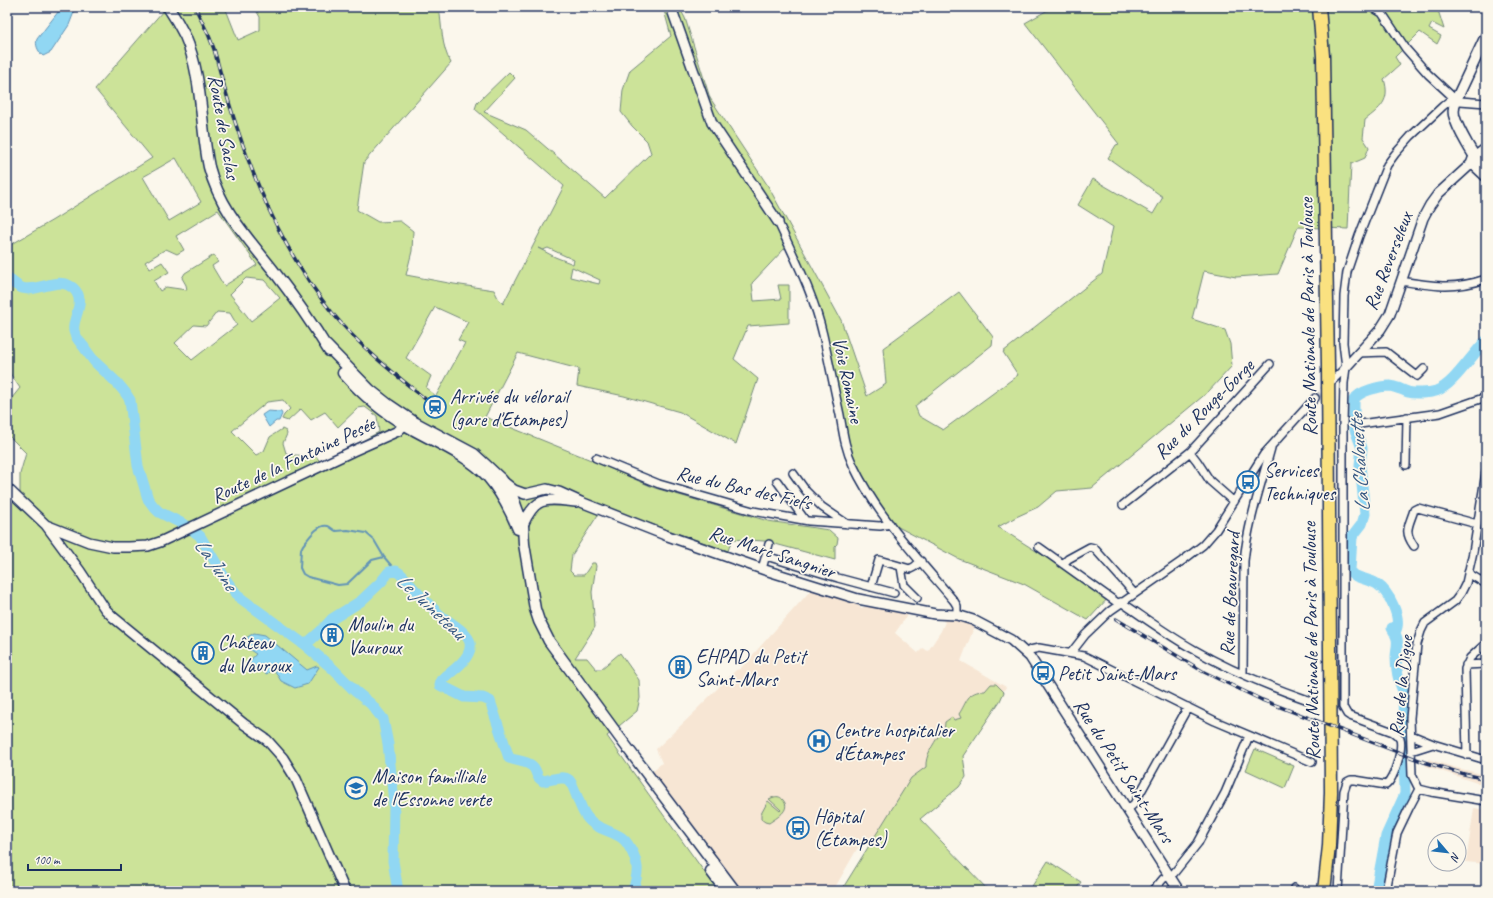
<svg xmlns="http://www.w3.org/2000/svg" width="1493" height="898" viewBox="0 0 1493 898" font-family="Caveat,sans-serif">
  <style>
    .built { fill: #f7e6d4 }
    .green { fill: #cce399; stroke: #74897c; fill-rule: evenodd }
    .water { fill: #91d7f3; stroke: #6294b7 }
    .lines { fill: none; stroke-linecap: round; stroke-linejoin: round }
    .stream { stroke: #6294b7; stroke-width: 2 }
    .river { stroke: #91d7f3; stroke-width: 11 }
    .minor-tunnel { stroke: #cecfd0; stroke-width: 7; stroke-dasharray: 7 3.5; stroke-linecap: butt }
    .minor-casing { stroke: #1b2f5e; stroke-width: 10 }
    .tertiary-casing { stroke: #1b2f5e; stroke-width: 12 }
    .secondary-casing { stroke: #1b2f5e; stroke-width: 13 }
    .primary-casing { stroke: #1b2f5e; stroke-width: 15 }
    .minor { stroke: #fbf7ec; stroke-width: 7 }
    .tertiary { stroke: #fbf7ec; stroke-width: 9 }
    .secondary { stroke: #fbf7ec; stroke-width: 10 }
    .primary { stroke: #fae180; stroke-width: 12 }
    .rail-casing { stroke: #1b2f5e; stroke-width: 3.5 }
    .rail { stroke: #fbf7ec; stroke-width: 2; stroke-dasharray: 6; stroke-linecap: butt }
    .labels { text-anchor: middle; dominant-baseline: central; stroke-width: 3.5; stroke-linejoin: round; paint-order: stroke }
    .street-label { font-size: 20px; fill: #1b2f5e; stroke: #fbf7ec }
    .poi-label { font-size: 20px; fill: #1b2f5e; stroke: #fbf7ec; text-anchor: start }
    .water-label { font-size: 21px; font-style: italic; fill: #385983; stroke: #fbf7ec }
  </style>
  <rect width="100%" height="100%" fill="#fbf7ec"/>
  <filter id="ink" filterUnits="userSpaceOnUse"><feTurbulence type="fractalNoise" baseFrequency=".025" numOctaves="2"/><feDisplacementMap in="SourceGraphic" scale="8" xChannelSelector="R" yChannelSelector="G"/><feConvolveMatrix kernelMatrix="1 2 1 2 8 2 1 2 1" color-interpolation-filters="sRGB"/></filter>
  <g filter="url(#ink)">
    <!-- built -->
    <path class="built" d="M811,590L854,602L861,608L868,606L908,614L895,633L918,653L923,648L928,651L941,631L945,622L943,621L945,619L967,622L975,625L961,661L1006,687L951,776L912,812L872,838L857,849L833,891H738L652,771L662,763L656,749L697,710V709L736,670L740,669Z
      M1428,759L1453,767L1486,775V786L1426,766Z
      M1474,808L1486,810V864L1466,862Z"/>
    <!-- green -->
    <path class="green" d="M161,7H225L238,40L260,30V17L254,7H439C442,25 441,47 451,63L364,162L357,210L378,222L400,221L413,231L412,251L406,275L454,284L494,290L498,298L503,304L564,186L475,109L477,103L509,72L515,78L484,112L526,130L605,198L651,153L647,141L632,126L621,112L623,90L630,70L671,36L665,14L664,7H679L685,18L710,98L768,186L841,320L867,396L886,384L883,348L959,292L993,337L992,345L915,406L919,416L943,430L1018,375L1003,352L1102,274L1113,227L1078,205L1093,179L1153,214L1163,197L1108,158L1116,145L1119,144L1025,23L1053,7H1437L1444,29L1432,23L1429,29L1441,36L1437,44L1420,32L1395,57L1400,65L1384,79C1391,101 1380,108 1365,120L1363,138L1369,147L1365,158L1351,164L1348,229L1298,227L1278,274L1236,277L1204,271L1192,319L1225,330L1230,344L1232,366L1208,392L1092,488L1057,491L1038,507L1016,517L998,527L1109,597L1088,620L1024,584L959,559L881,518L854,463L822,326L786,247L752,283L754,301L781,299L778,285H789V323L748,326L734,359L758,379L736,444L680,412L624,396L577,386L579,369L518,353L485,417L591,460L655,488L768,521L829,530L838,538L837,544L835,546V560L764,541L732,539L728,551L603,507L572,555L570,571L574,575H584L592,563H595L596,566L592,592L595,627L575,658H587L596,669H601L620,653L639,680L640,698L637,711L607,736L718,891H7V493L20,505V474L26,453L7,434V404L20,388L7,369V307L9,300L7,284V247L53,220L152,158L95,89L163,11ZM176,158L201,202L169,221L143,177ZM218,210L257,265L224,286L212,266L218,262L214,255L185,273L182,278L186,285L187,290L166,287L160,291L154,281L169,272L162,262L150,269L145,262L166,249L177,254L184,250L176,236ZM538,248L543,250L548,248L574,260L573,264L555,257ZM572,267L600,280L599,284L570,277ZM246,278L264,280L280,298L251,321L230,294ZM435,307L468,322L458,340L465,343L436,396L426,388L431,376L406,358ZM217,312L230,313L237,325L192,360L175,343L194,325L206,326ZM283,400L290,409L284,415L282,419L288,421L301,409L311,420L325,412L338,427L358,408L365,407L377,416L379,432L321,463L316,456L293,455L286,453L283,443L287,434L286,431L282,429L270,437L264,451L256,455L232,431L267,402Z
      M991,684H996L1004,692L1000,701L963,756L966,777L959,787L920,819L989,891H841L911,778L926,767C925,756 933,745 939,735L944,734L945,722L952,717L954,720L961,718L959,714C967,702 967,691 985,691Z
      M1255,749L1294,766L1285,788L1246,770Z
      M774,797C778,796 781,797 783,800C792,810 776,818 769,823L765,822L761,819V814L768,801L780,811L781,810L769,799Z
      M1048,861L1081,882L1075,891H1029Z"/>
    <!-- water -->
    <path class="water" d="M62,7H76L69,25L51,52L43,56C38,51 35,45 37,39Z
      M268,411L281,412L282,414L279,421H276L269,427L262,415Z
      M254,633L265,635L307,670L317,666L319,667L308,684L295,688L281,681L273,668L267,674L248,663L256,654L244,646L246,638Z"/>
    <g class="lines">
      <!-- stream -->
      <path class="stream" d="M384,557L372,560L347,584L338,585L308,577L303,574L300,568L301,549L303,545C308,539 318,523 328,526C331,527 333,530 336,531L348,530L366,533L374,540L384,557L396,571"/>
      <!-- river -->
      <path class="river" d="M7,277C11,281 17,286 22,288C38,293 58,275 73,288C88,301 71,319 74,331C75,337 80,342 84,347C87,352 91,357 95,362C107,374 122,385 130,400L138,466L148,499L154,507L159,512L187,526L200,536L226,580L239,597L305,645L332,668L355,691L371,704L383,719L388,744L394,803L393,861L398,891
        M1395,632C1403,619 1389,592 1377,584C1371,580 1362,579 1356,576L1353,574L1350,570L1352,537L1362,524L1365,514L1360,465L1362,448L1354,427V400C1358,391 1381,386 1390,386C1397,387 1402,390 1408,392C1415,394 1429,393 1436,391C1454,385 1471,355 1486,341
        M305,645L322,630L332,619L361,601L381,582L389,572L396,571C404,575 408,582 413,588C421,597 430,606 439,614C448,622 468,632 470,643C473,658 450,673 441,680L440,685L464,697L483,698L490,701L509,758C516,761 529,761 534,768C538,774 535,776 543,781C550,780 563,775 569,780C575,786 579,807 586,816C593,827 608,830 619,836C628,840 636,858 637,867C638,874 635,884 633,891
        M1376,891L1386,836L1405,794L1403,691C1398,680 1396,669 1396,657C1397,643 1400,641 1392,628"/>
      <!-- minor-tunnel -->
      <path class="minor-tunnel" d="M1315,398L1329,384"/>
      <!-- minor casing -->
      <g class="minor-casing">
        <path id="minor" d="M1372,7L1382,13L1406,49L1428,74L1456,100L1460,101L1486,103
          M1474,156L1486,147
          M1471,164L1486,178
          M778,222C795,259 814,295 823,335C829,362 834,388 840,415C843,432 845,449 853,465C877,516 918,558 954,601L957,606V615
          M1401,281C1434,286 1453,290 1486,279
          M1358,353L1386,352L1417,376L1424,369
          M1333,380L1346,367
          M1360,424L1440,413L1486,397
          M1190,452L1197,461L1210,481L1234,502
          M596,458L659,484L753,511L809,521L880,526L890,524
          M1406,465L1407,417
          M793,473L806,491L822,507L847,524
          M777,481L805,520
          M1123,505L1190,452L1270,364
          M1414,546C1403,531 1409,526 1414,510L1418,508L1477,524
          M1039,547L1119,604
          M766,556L838,578L894,593
          M1063,564L1068,559L1090,547L1094,548L1134,593
          M901,567L904,585L917,598
          M762,569L769,544
          M1468,573L1486,584
          M871,587L879,560L910,569L914,567L921,561
          M1121,602C1145,618 1168,635 1193,649C1229,670 1268,686 1308,700
          M1071,653L1085,635L1110,611L1182,561L1203,545L1216,530L1264,454L1315,398
          M1026,654L1030,650L1039,648L1084,656L1215,721L1312,762
          M1466,665L1486,664
          M1243,674L1244,561C1248,522 1261,485 1271,448
          M1411,735L1433,744L1486,760
          M1411,751L1433,744
          M1467,755L1465,669L1470,658L1483,646
          M1419,789L1412,775L1410,718L1417,644L1421,631L1425,623L1455,601L1461,593L1466,583L1473,552L1486,472
          M1419,789L1431,792L1486,801
          M1128,809L1134,804L1188,707
          M1153,891L1163,879L1174,873L1198,843L1225,793L1249,736
          M1294,891V888
          M1338,891L1344,791L1347,782L1351,780H1355L1386,785C1394,779 1403,749 1400,739C1398,736 1396,734 1393,732L1350,716L1347,714L1343,707V425L1344,383L1346,367L1343,343L1344,296L1347,272L1359,236L1387,165L1395,154L1411,136L1443,106L1449,101L1456,100
          M1386,891L1397,833L1409,808L1419,789"/>
      </g>
      <!-- tertiary casing -->
      <g class="tertiary-casing">
        <path id="tertiary" d="M671,7L712,123L778,222
          M1346,367L1380,330L1390,314L1423,218L1430,205L1438,194L1471,164L1474,156
          M504,482L514,490L525,494L547,489L559,492L581,502L665,535L765,570L858,599L935,614L957,615L973,620L1011,640L1030,657L1179,891
          M7,488L46,525L89,542L113,547H129L148,546L160,542L353,451L398,431L404,425L410,422
          M46,525L80,571L105,609L113,617L244,724L267,740L283,758L296,779L345,891
          M523,525C536,495 547,499 576,502"/>
      </g>
      <!-- secondary casing -->
      <g class="secondary-casing">
        <path id="secondary" d="M168,7C174,16 180,26 185,36C203,77 200,124 209,167C220,209 247,237 273,270C293,296 312,323 329,351
          M1486,36L1456,100C1454,105 1453,110 1454,115C1457,128 1476,162 1486,170
          M326,345L370,390L389,405L414,422L474,454L486,465L502,480L513,498L523,525L524,544L535,609L539,621L549,641L620,738L735,891
          M343,373C361,393 382,412 405,425C432,441 467,454 488,477C500,491 511,512 518,529
          M711,871L726,891"/>
      </g>
      <!-- primary casing -->
      <g class="primary-casing">
        <path id="primary" d="M1319,7L1323,56L1328,366L1331,792L1329,846L1324,891"/>
      </g>
      <!-- minor -->
      <use href="#minor" class="minor"/>
      <!-- tertiary -->
      <use href="#tertiary" class="tertiary"/>
      <!-- secondary -->
      <use href="#secondary" class="secondary"/>
      <!-- primary -->
      <use href="#primary" class="primary"/>
      <!-- rail casing -->
      <g class="rail-casing">
        <path id="rail" d="M195,7L209,36L214,49C238,142 272,240 334,315C363,350 400,378 435,407
          M1116,619L1204,672L1262,700L1424,762L1464,774L1486,779"/>
      </g>
      <!-- rail -->
      <use href="#rail" class="rail"/>
    </g>
  </g>
  <!-- icons -->
  <defs>
    <g id="station-ring" transform="scale(1.15)"><circle r="9.5" fill="#fbf7ec" stroke="#1f6fb2" stroke-width="1.5"/><path d="M-3-6H3Q5-6 5-4V2Q5 4 3 4L4.5 6H3L1.5 4h-3L-3 6H-4.5L-3 4Q-5 4-5 2V-4Q-5-6-3-6ZM-3.5-4v3h7v-3ZM-3.5 1v1.5H-2V1ZM2 1v1.5H3.5V1Z" fill="#1f6fb2"/></g>
    <g id="bus-ring" transform="scale(1.15)"><circle r="9.5" fill="#fbf7ec" stroke="#1f6fb2" stroke-width="1.5"/><path d="M-5-6H5V4H4V6H2V4H-2V6H-4V4H-5ZM-3.5-4V0h7V-4ZM-3.5 1.2v1.5H-2V1.2ZM2 1.2v1.5H3.5V1.2Z" fill="#1f6fb2"/></g>
    <g id="building-ring" transform="scale(1.15)"><circle r="9.5" fill="#fbf7ec" stroke="#1f6fb2" stroke-width="1.5"/><path d="M-4-6H4V6H1V3H-1V6H-4ZM-2.5-4.3h1.7v1.8h-1.7ZM.8-4.3h1.7v1.8H.8ZM-2.5-1h1.7V.8h-1.7ZM.8-1h1.7V.8H.8Z" fill="#1f6fb2"/></g>
    <g id="hospital-ring" transform="scale(1.15)"><circle r="9.5" fill="#fbf7ec" stroke="#1f6fb2" stroke-width="1.5"/><path d="M-5-5h3v3.5h4V-5h3V5h-3V1.5h-4V5h-3Z" fill="#1f6fb2"/></g>
    <g id="university-ring" transform="scale(1.15)"><circle r="9.5" fill="#fbf7ec" stroke="#1f6fb2" stroke-width="1.5"/><path d="M0-5L7-2L0 1L-7-2ZM-4 1L0 2.5L4 1V4Q0 6-4 4Z" fill="#1f6fb2"/></g>
  </defs>
  <g fill-rule="evenodd">
    <use href="#station-ring" x="435" y="407"/>
    <use href="#bus-ring" x="1248" y="482"/>
    <use href="#building-ring" x="332" y="635"/>
    <use href="#building-ring" x="203" y="653"/>
    <use href="#building-ring" x="680" y="667"/>
    <use href="#bus-ring" x="1043" y="673"/>
    <use href="#hospital-ring" x="819" y="741"/>
    <use href="#university-ring" x="356" y="788"/>
    <use href="#bus-ring" x="798" y="828"/>
  </g>
  <g class="labels">
    <!-- street labels -->
    <g class="street-label">
      <text transform="translate(224 127) rotate(80)">Route de Saclas</text>
      <text transform="translate(1388 261) rotate(-69)">Rue Reverseleux</text>
      <text transform="translate(1308 317) rotate(-91)">Route Nationale de Paris à Toulouse</text>
      <text transform="translate(848 380) rotate(78)">Voie Romaine</text>
      <text transform="translate(1204 409) rotate(-45)">Rue du Rouge-Gorge</text>
      <text transform="translate(293 460) rotate(-25)">Route de la Fontaine Pesée</text>
      <text transform="translate(744 488) rotate(13)">Rue du Bas des Fiefs</text>
      <text transform="translate(772 552) rotate(18)">Rue Marc Sangnier</text>
      <text transform="translate(1230 594) rotate(-87)">Rue de Beauregard</text>
      <text transform="translate(1311 641) rotate(-91)">Route Nationale de Paris à Toulouse</text>
      <text transform="translate(1401 686) rotate(-84)">Rue de la Digue</text>
      <text transform="translate(1124 771) rotate(57)">Rue du Petit Saint-Mars</text>
    </g>
    <!-- poi labels -->
    <g class="poi-label">
      <text x="450" y="396">Arrivée du vélorail<tspan x="450" dy="23">(gare d'Etampes)</tspan></text>
      <text x="1264" y="470">Services<tspan x="1264" dy="23">Techniques</tspan></text>
      <text x="348" y="624">Moulin du<tspan x="348" dy="23">Vauroux</tspan></text>
      <text x="218" y="642">Château<tspan x="218" dy="23">du Vauroux</tspan></text>
      <text x="696" y="656">EHPAD du Petit<tspan x="696" dy="23">Saint-Mars</tspan></text>
      <text x="1058" y="673">Petit Saint-Mars</text>
      <text x="834" y="730">Centre hospitalier<tspan x="834" dy="23">d'Étampes</tspan></text>
      <text x="372" y="776">Maison familliale<tspan x="372" dy="23">de l'Essonne verte</tspan></text>
      <text x="814" y="816">Hôpital<tspan x="814" dy="23">(Étampes)</tspan></text>
    </g>
    <!-- water labels -->
    <g class="water-label">
      <text transform="translate(1359 463) rotate(-94)">La Chalouette</text>
      <text transform="translate(216 564) rotate(55)">La Juine</text>
      <text transform="translate(431 606) rotate(43)">Le Juineteau</text>
    </g>
  </g>
  <!-- margin -->
  <rect width="1493" height="898" fill="none" stroke="#fbf7ec" stroke-width="24"/>
  <rect x="12" y="12" width="1469" height="874" fill="none" stroke="#1b2f5e" stroke-width="1.5" filter="url(#ink)"/>
  <!-- north arrow -->
  <g transform="translate(1447 852) rotate(118)"><circle r="19" fill="#fbf7ec" stroke="#a1a7b3"/>
  <path d="M0-3L7 15L0 10L-7 15Z" fill="#1f6fb2"/>
  <text y="-6" font-size="11" font-weight="bold" text-anchor="middle" fill="#1b2f5e">N</text>
  </g>
  <!-- scale -->
  <path d="M28 864v6h93v-6" fill="none" stroke="#1b2f5e" stroke-width="2"/>
  <text x="34" y="864" font-size="12" fill="#1b2f5e" stroke="#fbf7ec" stroke-width="3" paint-order="stroke">100 m</text>
</svg>
